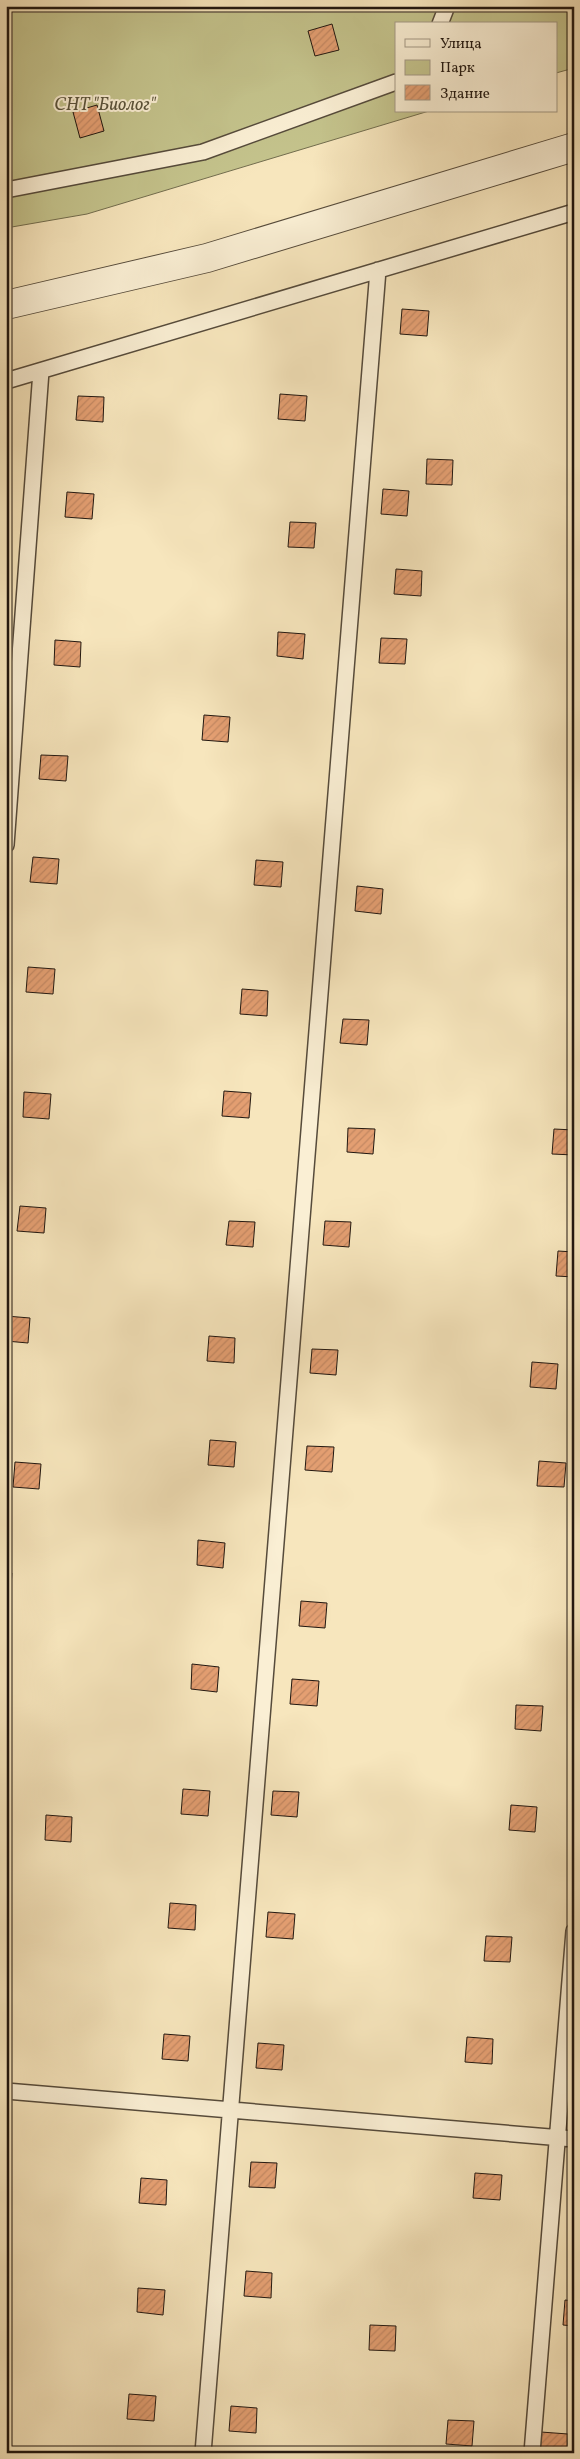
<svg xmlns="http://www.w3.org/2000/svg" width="580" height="2459" viewBox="0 0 580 2459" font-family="Vollkorn,serif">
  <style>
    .green { fill: #c4c38c; stroke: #726d4e }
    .building { fill: url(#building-hatch); stroke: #211710 }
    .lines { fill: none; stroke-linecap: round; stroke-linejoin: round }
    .lane-casing { stroke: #564b3b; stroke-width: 18 }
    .street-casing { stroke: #564b3b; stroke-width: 30 }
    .lane { stroke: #faefd4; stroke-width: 15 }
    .street { stroke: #faefd4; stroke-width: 28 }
    .labels { text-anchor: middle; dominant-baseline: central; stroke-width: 4; stroke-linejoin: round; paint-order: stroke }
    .park-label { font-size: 18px; font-style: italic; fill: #5a533b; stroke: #faefd4 }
  </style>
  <defs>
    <pattern id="building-hatch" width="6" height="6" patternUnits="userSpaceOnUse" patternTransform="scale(1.25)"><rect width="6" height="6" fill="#e49f72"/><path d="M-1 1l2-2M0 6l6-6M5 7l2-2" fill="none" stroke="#c38862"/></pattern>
  </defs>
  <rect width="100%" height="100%" fill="#f7e6bd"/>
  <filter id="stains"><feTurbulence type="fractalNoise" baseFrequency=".004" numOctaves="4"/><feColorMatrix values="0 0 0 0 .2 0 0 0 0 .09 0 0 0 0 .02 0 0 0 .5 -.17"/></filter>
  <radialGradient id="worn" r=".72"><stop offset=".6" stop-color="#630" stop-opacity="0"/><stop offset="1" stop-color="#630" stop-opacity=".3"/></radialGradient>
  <!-- green -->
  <path class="green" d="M6,6H574V68L556,73V24H396V111H429L87,214L6,228Z"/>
  <!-- building -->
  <path class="building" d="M332,24L339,50L315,56L308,31Z
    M97,105L104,131L80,138L73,112Z
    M402,309L429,311L427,336L400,334Z
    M280,394L307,396L305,421L278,419Z
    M78,396L104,397L103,422L76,420Z
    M427,459L453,460L452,485L426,484Z
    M383,489L409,491L407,516L381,514Z
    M67,492L94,494L92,519L65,517Z
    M290,522L316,523L314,548L288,547Z
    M396,569L422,571L421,596L394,594Z
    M278,632L305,634L303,659L277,656Z
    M381,638L407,639L405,664L379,663Z
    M55,640L81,642L80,667L54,665Z
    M204,715L230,717L228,742L202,740Z
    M41,755L68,756L66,781L39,779Z
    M33,857L59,859L57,884L30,882Z
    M256,860L283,862L281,887L254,885Z
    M357,886L383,889L381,914L355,911Z
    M28,967L55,969L53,994L26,992Z
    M242,989L268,991L267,1016L240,1014Z
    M343,1019L369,1020L367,1045L340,1043Z
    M224,1091L251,1093L249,1118L222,1116Z
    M24,1092L51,1094L49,1119L23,1117Z
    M348,1128L375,1129L373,1154L347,1152Z
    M554,1129L574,1130V1155L552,1154Z
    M20,1206L46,1208L44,1233L17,1231Z
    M229,1221L255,1222L253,1247L226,1245Z
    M325,1221L351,1222L349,1247L323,1245Z
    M558,1251L574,1252V1277L556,1276Z
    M6,1316L30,1318L28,1343L6,1341Z
    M209,1336L235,1338L234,1363L207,1361Z
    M312,1349L338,1350L336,1375L310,1373Z
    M532,1362L558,1364L556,1389L530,1387Z
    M210,1440L236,1442L234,1467L208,1465Z
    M307,1446L334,1447L332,1472L305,1470Z
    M539,1461L566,1463L564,1487L537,1486Z
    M15,1462L41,1464L39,1489L13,1487Z
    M198,1540L225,1543L223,1568L197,1565Z
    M6,1573H12L10,1598H6Z
    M301,1601L327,1603L325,1628L299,1626Z
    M192,1664L219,1667L217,1692L191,1689Z
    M292,1679L319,1681L317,1706L290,1704Z
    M516,1705L543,1706L541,1731L515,1729Z
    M183,1789L210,1791L208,1816L181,1814Z
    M273,1791L299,1792L297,1817L271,1815Z
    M511,1805L537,1807L535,1832L509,1830Z
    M46,1815L72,1817L71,1842L45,1840Z
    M170,1903L196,1905L195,1930L168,1928Z
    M268,1912L295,1914L293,1939L266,1937Z
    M486,1936L512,1937L510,1962L484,1961Z
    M164,2034L190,2036L188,2061L162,2059Z
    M467,2037L493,2039L492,2064L465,2062Z
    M258,2043L284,2045L282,2070L256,2068Z
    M251,2162L277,2163L275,2188L249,2187Z
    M475,2173L502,2175L500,2200L473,2198Z
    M141,2178L167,2180L166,2205L139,2203Z
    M246,2271L272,2273L271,2298L244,2296Z
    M138,2288L165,2290L163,2315L137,2312Z
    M565,2300L574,2301V2326L563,2325Z
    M370,2325L396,2326L395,2351L369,2350Z
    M129,2394L156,2396L154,2421L127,2419Z
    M231,2406L257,2408L256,2433L229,2431Z
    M448,2420L474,2421L472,2446L446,2444Z
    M541,2432L568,2434L567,2453H540Z"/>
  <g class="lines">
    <!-- lane casing -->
    <g class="lane-casing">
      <path id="lane" d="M440,24L447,6
        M6,190L203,152L396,82
        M6,381L574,212
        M6,845L41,371
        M6,2091L574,2139
        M203,2453L378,270
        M532,2453L574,1931"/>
    </g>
    <!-- street casing -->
    <g class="street-casing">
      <path id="street" d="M6,305L207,258L574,147"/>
    </g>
    <!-- lane -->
    <use href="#lane" class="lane"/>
    <!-- street -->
    <use href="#street" class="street"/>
  </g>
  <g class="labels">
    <!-- park labels -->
    <g class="park-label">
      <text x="105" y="105">СНТ "Биолог"</text>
    </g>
  </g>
  <!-- margin -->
  <rect width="580" height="2459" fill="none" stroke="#f7e6bd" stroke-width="25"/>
  <rect x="8" y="8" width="565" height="2444" fill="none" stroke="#211710" stroke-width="2.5"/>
  <rect x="12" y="12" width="555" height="2434" fill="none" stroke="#211710"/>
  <!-- legend -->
  <rect x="395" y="22" width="162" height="90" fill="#faefd4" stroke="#a39986"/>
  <rect x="405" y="39" width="25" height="8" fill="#faefd4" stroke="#a39986"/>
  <text x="440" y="48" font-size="15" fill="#211710">Улица</text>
  <rect x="405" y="60" width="25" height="15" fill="#c4c38c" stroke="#a39986"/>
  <text x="440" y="72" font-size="15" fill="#211710">Парк</text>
  <rect x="405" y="85" width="25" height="15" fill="url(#building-hatch)" stroke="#a39986"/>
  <text x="440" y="98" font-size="15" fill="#211710">Здание</text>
  <rect width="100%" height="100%" filter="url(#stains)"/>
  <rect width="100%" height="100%" fill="url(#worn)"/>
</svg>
